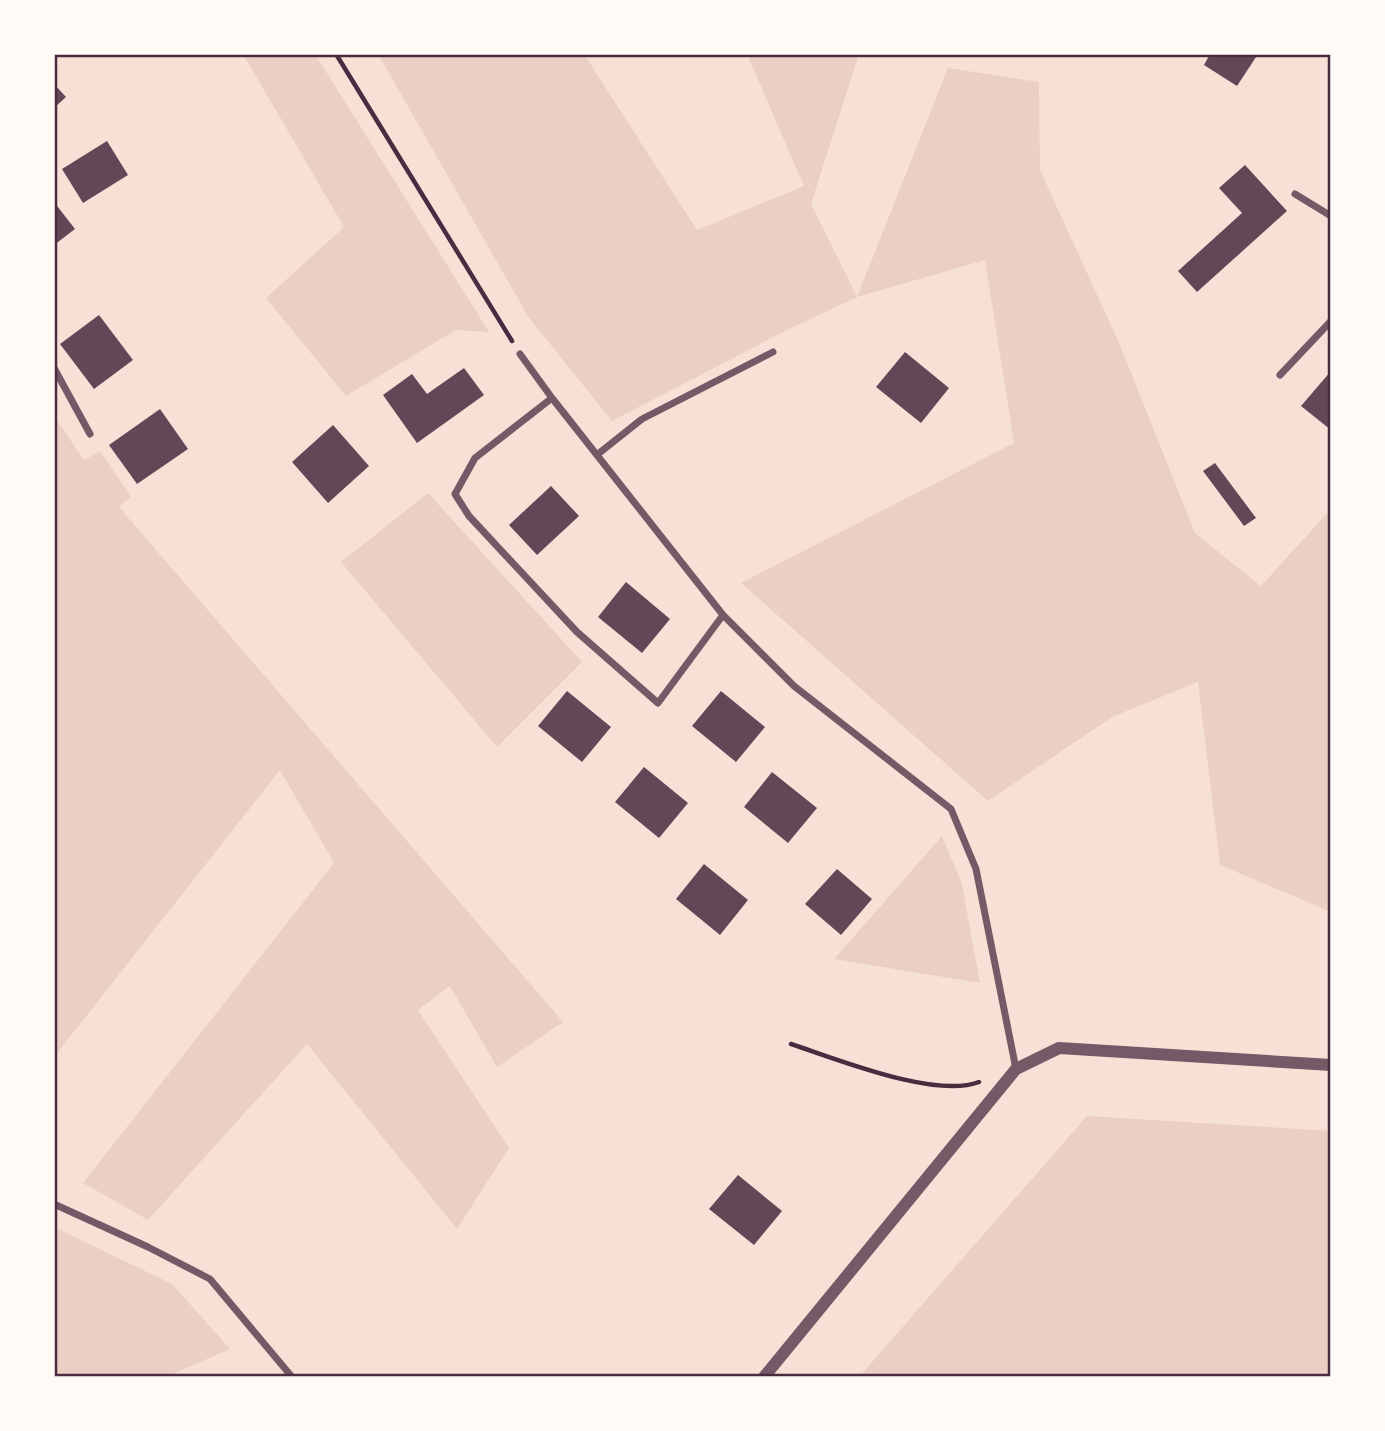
<svg xmlns="http://www.w3.org/2000/svg" width="1385" height="1431" viewBox="0 0 1385 1431" font-family="'Varela Round',sans-serif">
  <style>
    .green { fill: #ebcfc5 }
    .building { fill: #644757 }
    .lines { fill: none; stroke-linecap: round; stroke-linejoin: round }
    .path { stroke: #4a2c40; stroke-width: 4.5 }
    .minor { stroke: #755966; stroke-width: 7 }
    .tertiary { stroke: #755966; stroke-width: 12 }
    .neatline { fill: none; stroke: #4a2c40; stroke-width: 2.5 }
  </style>
  <rect width="100%" height="100%" fill="#f7e1d7"/>
  <!-- green -->
  <path class="green" d="M243,54H315L489,332L456,330L346,396L266,298L344,227Z
    M378,54H584L697,230L804,186L747,54H859L811,204L857,297L948,68L1039,82L1040,170L1120,345L1195,533L1261,586L1331,509V912L1220,865L1198,682L1112,717L988,801L741,583L1014,443L985,260L857,297L787,330L612,421L529,318Z
    M54,416L84,460L100,451L131,497L119,507L563,1022L497,1067L450,986L418,1010L509,1148L457,1229L307,1044L148,1220L83,1183L334,863L280,770L54,1057Z
    M428,493L582,662L497,747L341,562Z
    M942,836L962,884L980,983L834,959Z
    M1087,1116L1331,1131V1377H859Z
    M54,1227L172,1284L230,1349L166,1377H54Z"/>
  <!-- building -->
  <path class="building" d="M1210,54H1258L1237,86L1204,65Z
    M54,84L66,97L54,108Z
    M107,141L128,175L83,203L62,169Z
    M1245,165L1287,211L1197,292L1178,271L1242,213L1219,188Z
    M54,202L75,229L54,245Z
    M99,315L133,360L94,389L60,344Z
    M905,352L949,388L921,423L876,387Z
    M464,368L484,395L417,443L383,395L412,374L427,394Z
    M1331,371V430L1301,406Z
    M160,409L188,449L137,484L109,445Z
    M333,425L369,466L328,503L292,462Z
    M1215,463L1256,518L1244,526L1203,471Z
    M551,486L579,516L537,555L509,525Z
    M626,582L670,619L642,653L598,617Z
    M567,691L611,727L582,762L538,726Z
    M721,691L765,727L736,762L692,726Z
    M644,767L688,803L659,838L615,802Z
    M772,772L817,808L788,843L744,807Z
    M704,864L748,900L720,935L676,899Z
    M837,869L872,899L841,935L805,904Z
    M738,1175L782,1211L754,1245L709,1209Z"/>
  <g class="lines">
    <!-- path -->
    <path class="path" d="M336,54L512,341
      M791,1044C837,1059 935,1099 979,1082"/>
    <!-- minor -->
    <path class="minor" d="M1295,194L1331,216
      M520,354L552,398L723,615L794,686L951,809L976,869L1016,1069
      M54,368L90,434
      M1280,375L1331,321
      M552,398L475,458L455,494L469,516L577,632L658,703L723,615
      M598,454L642,419L773,352
      M54,1204L148,1247L210,1279L292,1377"/>
    <!-- tertiary -->
    <path class="tertiary" d="M764,1377L1016,1069L1059,1048L1331,1065"/>
  </g>
  <!-- border -->
  <rect width="1385" height="1431" fill="none" stroke="#fffaf5" stroke-width="112"/>
  <rect x="56" y="56" width="1273" height="1319" class="neatline"/>
</svg>
